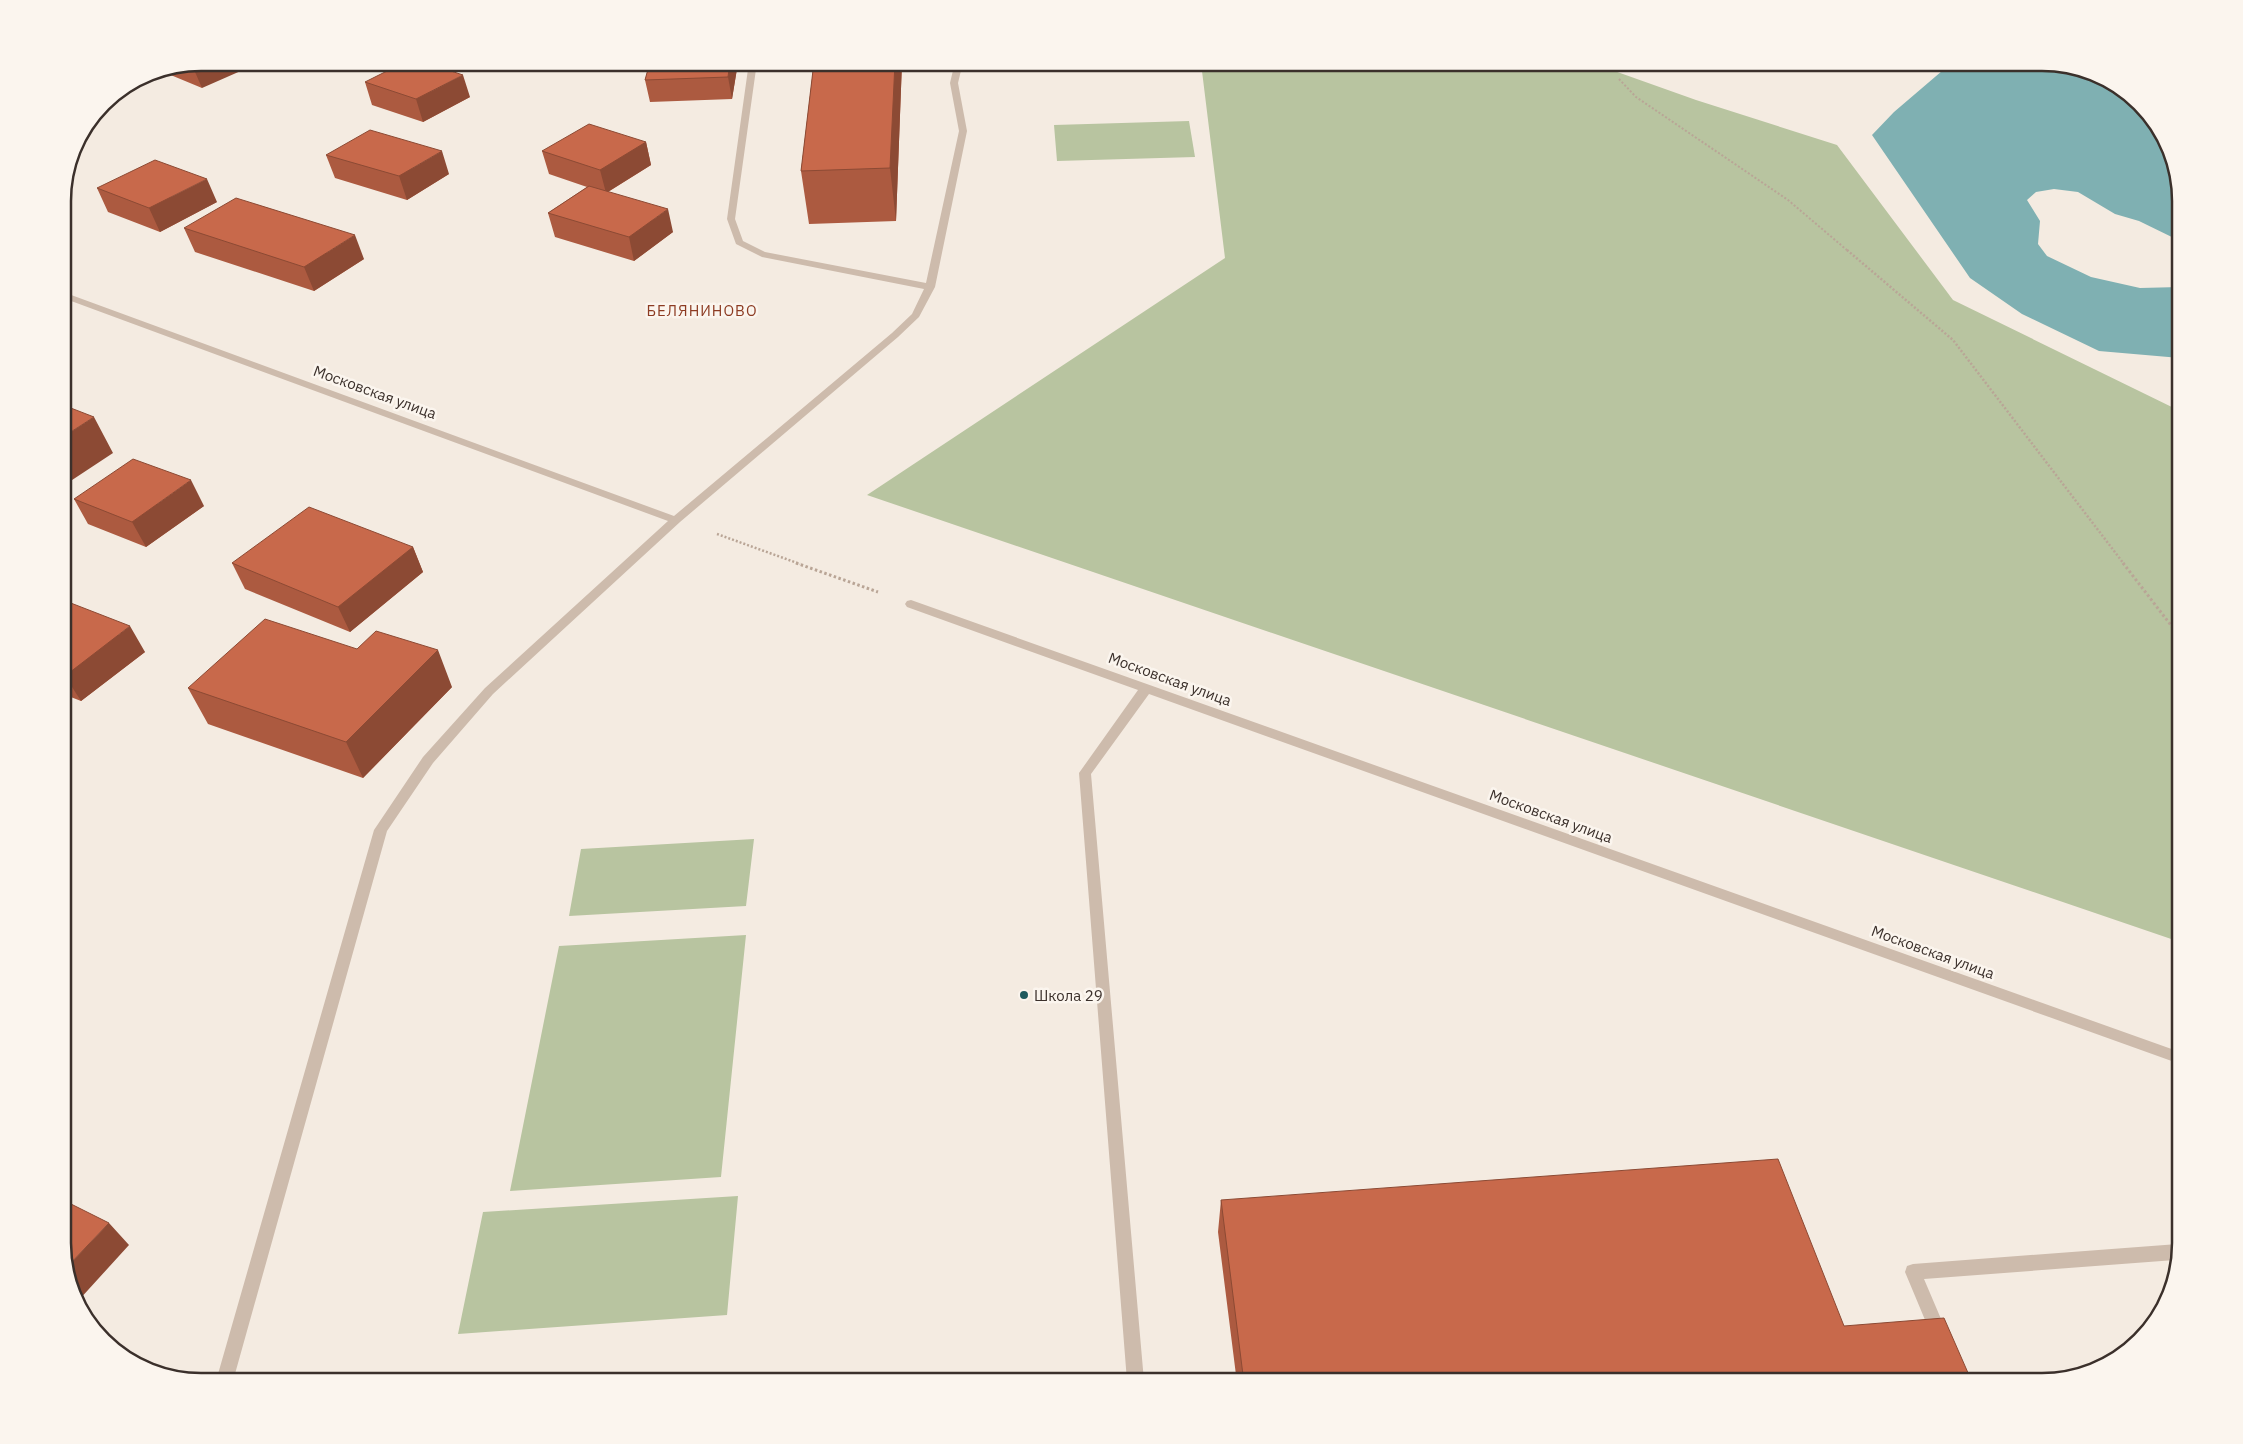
<svg xmlns="http://www.w3.org/2000/svg" width="2243" height="1444" viewBox="0 0 2243 1444" font-family="'IBM Plex Sans',sans-serif">
  <style>
    .green { fill: #b8c4a0 }
    .water { fill: #7fb0b2 }
    .lines { fill: none; stroke-linecap: round; stroke-linejoin: round }
    .path-far2 { stroke: #b9a596; stroke-width: 2; stroke-dasharray: 2 2; stroke-linecap: butt }
    .path-far1 { stroke: #b9a596; stroke-width: 2.5; stroke-dasharray: 2 2; stroke-linecap: butt }
    .path { stroke: #b9a596; stroke-width: 3; stroke-dasharray: 2.5 2.5; stroke-linecap: butt }
    .minor { fill: #cdbbac; fill-rule: evenodd }
    .wall { fill: #ac5a40 }
    .shaded-wall { fill: #8c4a34 }
    .building { fill: #c8694b; stroke: #8c4a34 }
    .poi-dot { fill: #1f5a5e; stroke: #fbf5ee; stroke-width: 2 }
    .labels { text-anchor: middle; dominant-baseline: central; stroke-width: 5; stroke-linejoin: round; paint-order: stroke }
    .far-quarter-label { font-size: 15px; letter-spacing: 1px; fill: #8c3b22; stroke: #fbf5ee }
    .street-label { font-size: 15px; fill: #3b302b; stroke: #fbf5ee }
    .poi-label { font-size: 15px; fill: #3b302b; stroke: #fbf5ee; text-anchor: start }
    .rim { fill: none; stroke: #3b302b; stroke-width: 2.5 }
  </style>
  <rect width="100%" height="100%" fill="#f4ebe1"/>
  <!-- green -->
  <path class="green" d="M1201,63H1592L1696,100L1837,145L1953,300L2180,411V942L867,495L1225,258Z
    M1189,121L1195,157L1057,161L1054,125Z
    M754,839L746,906L569,916L581,849Z
    M746,935L721,1177L510,1191L559,946Z
    M738,1196L727,1315L458,1334L483,1212Z"/>
  <!-- water -->
  <path class="water" d="M1949,63H2042L2119,86L2162,132L2180,201V241L2139,221L2115,214L2078,192L2054,189L2036,192L2027,200L2040,221L2038,244L2047,256L2091,277L2140,288L2180,287V358L2099,351L2022,314L1970,278L1872,135L1894,112L1949,65Z"/>
  <g class="lines">
    <!-- path-far2 -->
    <path class="path-far2" d="M1619,79L1636,97L1788,200L1848,251"/>
    <!-- path-far1 -->
    <path class="path-far1" d="M1847,250L1953,340L2124,564
      M717,534L800,564"/>
    <!-- path -->
    <path class="path" d="M796,563L878,592
      M2123,563L2180,637"/>
    <!-- minor -->
    <path class="minor" d="M749,62H757L735,219L743,241L765,252L926,283L959,131L950,83L955,62H963L958,83L967,131L935,287L919,317L898,337L680,522L493,694L433,763L387,831L233,1381H216L374,830L423,757L485,688L668,521L63,298V292L674,516L892,333L912,314L924,289L762,257L736,244L727,219Z
      M911,600L2180,1052V1064L1149,694L1091,774L1144,1381H1127L1079,773L1138,690L907,607L905,604L907,601Z
      M2178,1244L2180,1245L2175,1260L1924,1279L1947,1333L1945,1339L1939,1341L1933,1339L1905,1272L1907,1266L1913,1264Z"/>
  </g>
  <!-- wall -->
  <path class="wall" d="M201,62L202,88L161,71Z
    M650,62H738L732,99L650,102L645,80Z
    M814,62H902L896,221L809,224L801,171Z
    M365,82L470,97L423,122L372,105Z
    M646,142L651,165L608,192L673,232L634,261L555,237L548,213L587,187L549,174L542,151Z
    M326,155L449,174L407,200L335,178Z
    M97,188L217,202L160,232L108,212Z
    M184,228L364,259L314,291L195,252Z
    M74,499L204,506L146,547L88,524Z
    M413,547L423,572L350,632L245,589L232,563Z
    M63,600L145,652L81,701L63,694Z
    M452,687L363,778L208,724L188,688Z
    M1221,1200L1844,1326L1236,1375L1218,1232Z"/>
  <!-- shaded-wall -->
  <path class="shaded-wall" d="M201,62H261L202,88L192,65Z
    M730,62H738V63L732,99L728,77Z
    M895,62H902L896,221L890,168Z
    M463,75L470,97L423,122L416,99Z
    M646,142L651,165L606,193L600,170Z
    M442,151L449,174L407,200L399,176Z
    M207,179L217,202L160,232L149,208Z
    M668,209L673,232L634,261L629,237Z
    M355,235L364,259L314,291L304,267Z
    M94,417L113,453L63,486V437Z
    M191,480L204,506L146,547L132,522Z
    M413,547L423,572L350,632L338,607Z
    M130,626L145,652L81,701L65,676Z
    M438,650L452,687L363,778L346,742Z
    M109,1223L129,1245L78,1301L67,1267Z"/>
  <!-- building -->
  <path class="building" d="M405,62H424L463,75L416,99L365,82Z
    M650,62H730L728,77L645,80Z
    M814,62H895L890,168L801,171Z
    M589,124L646,142L600,170L542,151Z
    M370,130L442,151L399,176L326,155Z
    M155,160L207,179L149,208L97,188Z
    M589,186L668,209L629,237L548,213Z
    M236,198L355,235L304,267L184,228Z
    M63,405L94,417L63,437Z
    M133,459L191,480L132,522L74,499Z
    M309,507L413,547L338,607L232,563Z
    M63,600L130,626L65,676L63,675Z
    M265,619L357,649L376,631L438,650L346,742L188,688Z
    M1778,1159L1844,1326L1944,1318L1972,1382H1176L1175,1379L1243,1375L1221,1200Z
    M63,1200L109,1223L67,1267L63,1251Z"/>
  <!-- markers -->
  <circle class="poi-dot" cx="1024" cy="995" r="5"/>
  <g class="labels">
    <!-- far-quarter labels -->
    <g class="far-quarter-label">
      <text x="702" y="310">БЕЛЯНИНОВО</text>
    </g>
    <!-- street labels -->
    <g class="street-label">
      <text transform="translate(375 392) rotate(20)">Московская улица</text>
      <text transform="translate(1170 679) rotate(20)">Московская улица</text>
      <text transform="translate(1551 816) rotate(20)">Московская улица</text>
      <text transform="translate(1933 952) rotate(20)">Московская улица</text>
    </g>
    <!-- poi labels -->
    <g class="poi-label">
      <text x="1034" y="995">Школа 29</text>
    </g>
  </g>
  <!-- crop -->
  <path d="M0 0H2243V1444H0ZM201 71H2042A130 130 0 0 1 2172 201V1243A130 130 0 0 1 2042 1373H201A130 130 0 0 1 71 1243V201A130 130 0 0 1 201 71Z" fill="#fbf5ee" fill-rule="evenodd"/>
  <path class="rim" d="M201 71H2042A130 130 0 0 1 2172 201V1243A130 130 0 0 1 2042 1373H201A130 130 0 0 1 71 1243V201A130 130 0 0 1 201 71Z"/>
</svg>
